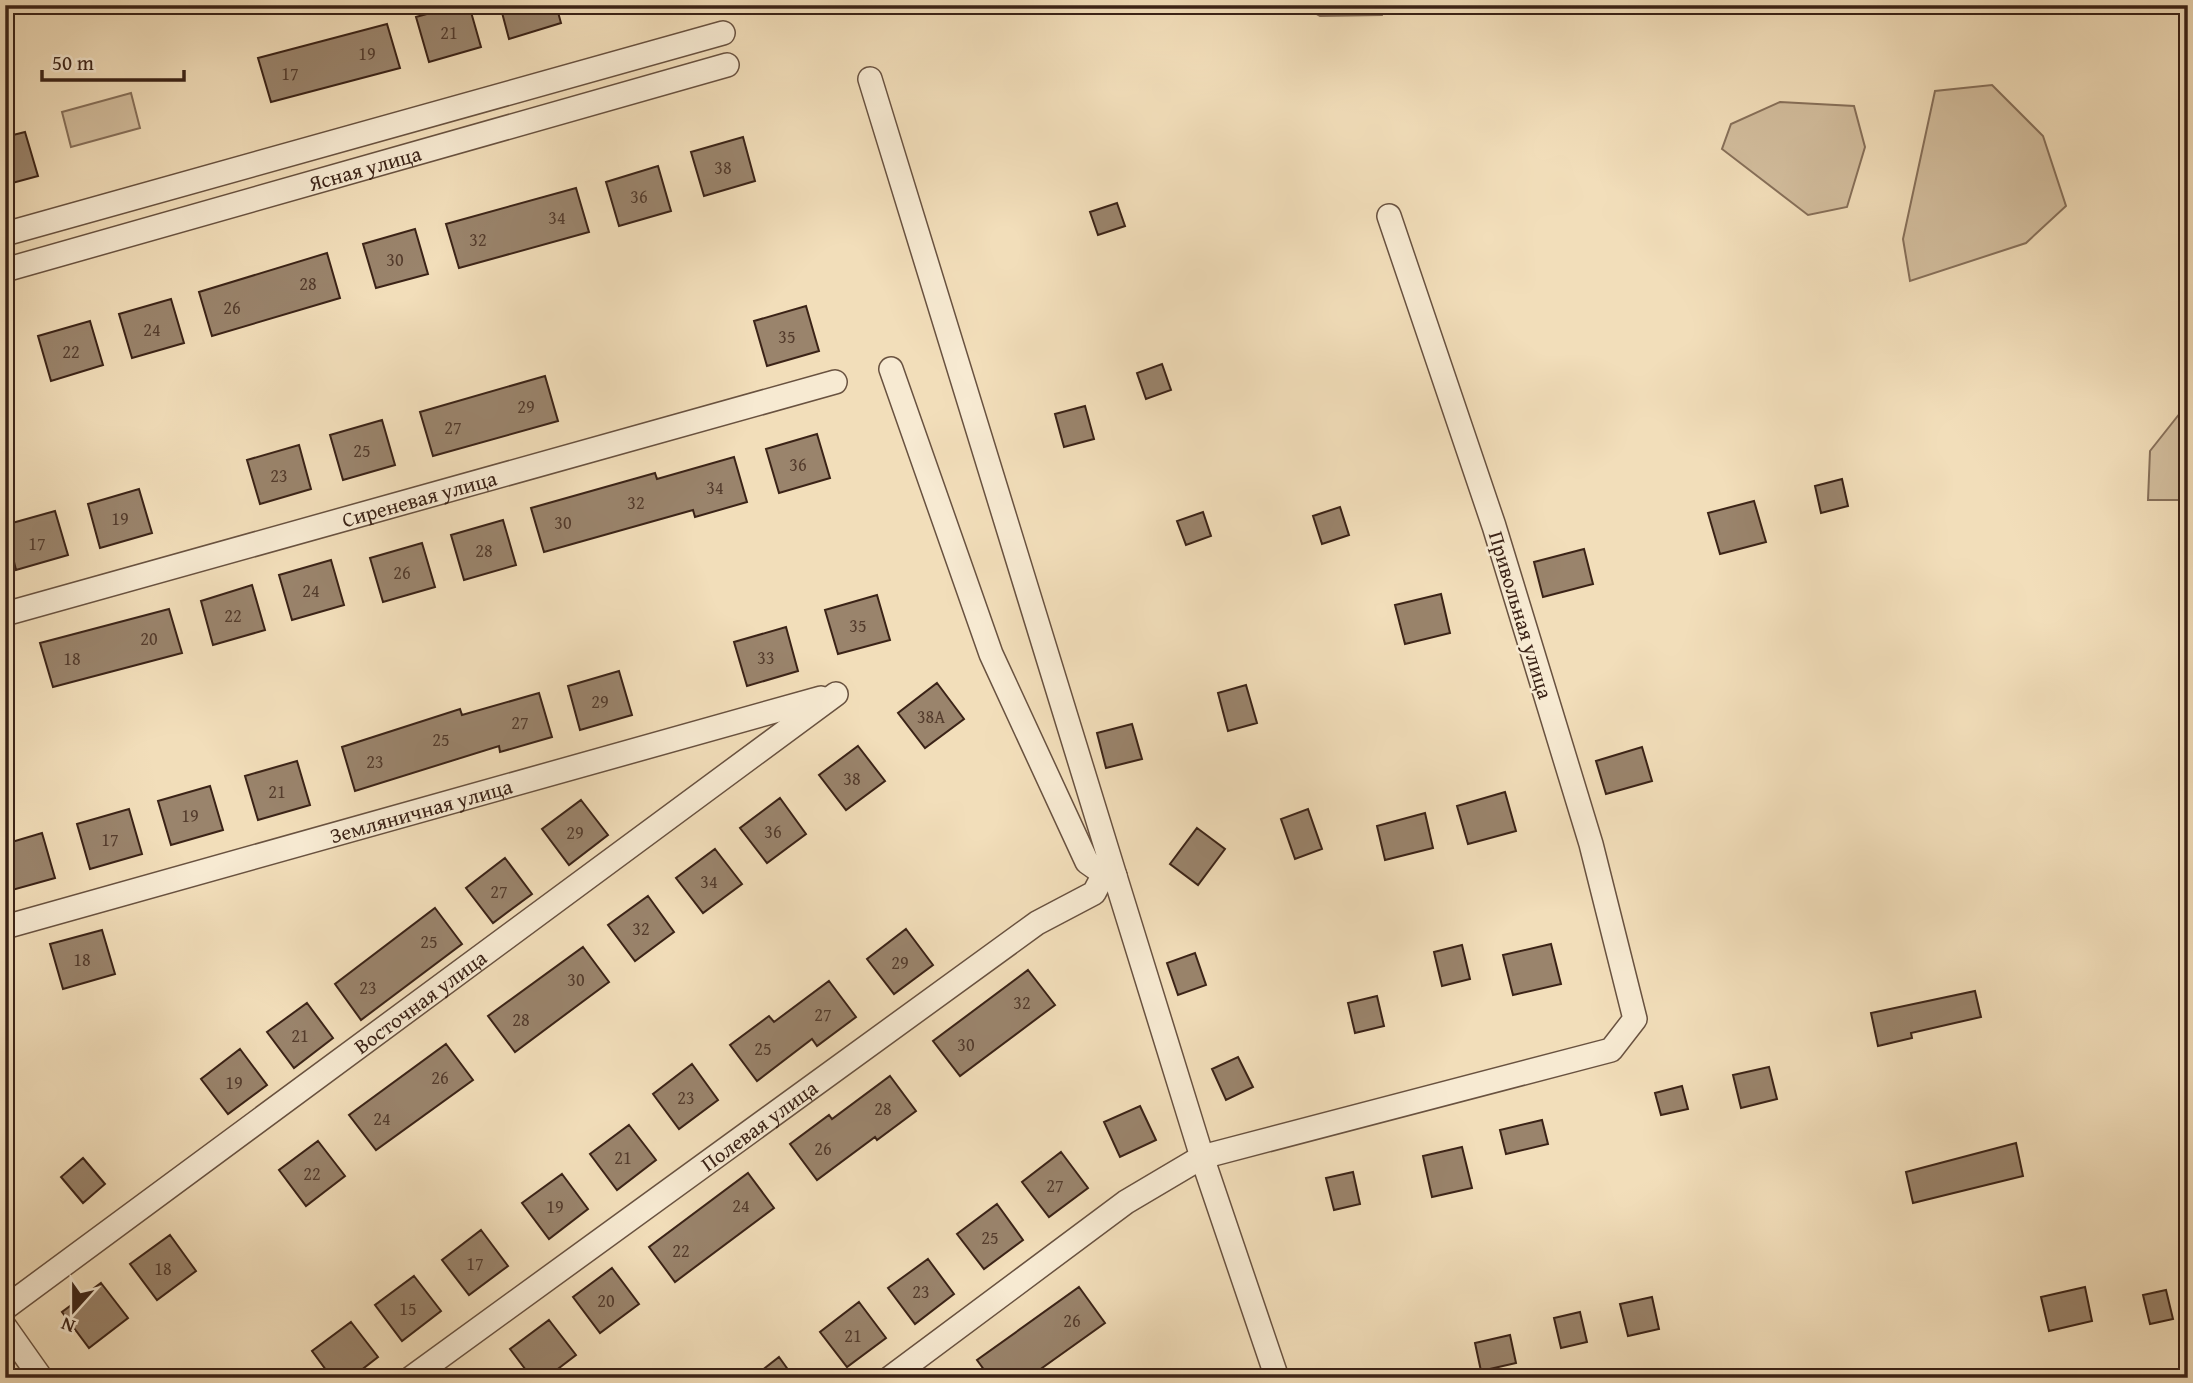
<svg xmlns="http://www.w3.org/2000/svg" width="2193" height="1383" viewBox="0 0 2193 1383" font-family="'Gentium Book Plus',serif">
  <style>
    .green { fill: #d3be9e; stroke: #87705a; stroke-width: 2 }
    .building { fill: #9a846c; stroke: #3b2317; stroke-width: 2 }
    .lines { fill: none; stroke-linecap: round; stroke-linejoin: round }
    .street-casing { stroke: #695240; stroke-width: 26 }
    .street { stroke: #f7ead2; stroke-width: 23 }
    .labels { text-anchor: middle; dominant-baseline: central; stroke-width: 5; stroke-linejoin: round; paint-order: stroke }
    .number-label { font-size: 18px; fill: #533b2c }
    .street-label { font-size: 21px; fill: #3b2317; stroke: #f7ead2 }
  </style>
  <rect width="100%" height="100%" fill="#f2deba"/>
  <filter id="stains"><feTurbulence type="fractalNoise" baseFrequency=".00286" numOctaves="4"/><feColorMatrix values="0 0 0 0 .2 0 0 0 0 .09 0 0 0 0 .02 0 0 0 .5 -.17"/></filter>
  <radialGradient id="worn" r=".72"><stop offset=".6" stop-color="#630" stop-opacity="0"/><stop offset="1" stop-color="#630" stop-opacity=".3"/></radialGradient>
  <!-- green -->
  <path class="green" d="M1301,5H1386L1382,15L1320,16Z
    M1992,85L2043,136L2066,206L2026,243L1910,281L1903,239L1935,91Z
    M131,93L140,128L71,147L62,112Z
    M1780,102L1854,106L1865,147L1847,207L1808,215L1722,149L1731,124Z
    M2188,403V500H2148L2150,451Z"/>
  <!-- building -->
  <path class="building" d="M459,5H469L481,47L429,62L416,17Z
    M500,5H556L561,23L509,39Z
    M387,24L400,68L271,102L258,58Z
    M25,132L38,176L5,185V137Z
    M743,137L755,181L704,196L691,152Z
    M658,166L671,211L619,226L606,182Z
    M576,188L589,232L459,268L446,224Z
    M1117,203L1125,226L1098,235L1090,212Z
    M415,229L428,274L376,288L363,244Z
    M327,253L340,298L212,336L199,292Z
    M171,299L184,343L132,358L119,314Z
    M806,306L819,351L767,366L754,321Z
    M90,321L103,365L51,381L38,336Z
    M1162,364L1171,390L1146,399L1137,373Z
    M545,376L558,421L433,456L420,412Z
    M1085,406L1094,439L1064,447L1055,414Z
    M382,420L395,465L343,480L330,435Z
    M817,434L830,478L779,493L766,449Z
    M299,445L311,489L260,504L247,460Z
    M734,457L747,502L695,517L693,510L544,552L531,508L655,473L657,479Z
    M1842,479L1848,506L1821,513L1815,486Z
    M139,489L152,533L100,548L88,504Z
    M1754,501L1766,542L1720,554L1708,513Z
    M1340,507L1349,535L1322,544L1313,516Z
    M55,511L68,555L16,570L5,525Z
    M1203,512L1211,536L1186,545L1177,521Z
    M503,520L516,565L464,580L451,535Z
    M422,543L435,587L383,602L370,558Z
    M1584,549L1593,584L1543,597L1534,562Z
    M331,560L344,605L292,620L279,575Z
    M252,585L265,630L213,645L201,601Z
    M1441,594L1450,633L1405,644L1395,605Z
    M877,595L890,640L838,654L825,610Z
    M169,609L182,653L53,687L40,643Z
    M786,627L798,671L747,686L734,642Z
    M619,671L632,715L580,730L568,686Z
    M937,683L964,719L925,748L898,713Z
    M1246,685L1257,723L1228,731L1218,693Z
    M539,693L552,737L500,752L499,746L355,791L342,747L460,709L462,715Z
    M1132,724L1142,759L1106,768L1097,733Z
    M858,746L885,781L846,810L819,775Z
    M1642,747L1652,781L1606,794L1596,761Z
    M297,761L310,805L258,820L245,776Z
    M210,786L223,830L171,845L158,801Z
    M1505,792L1516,831L1468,844L1457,806Z
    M780,798L806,834L767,863L740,828Z
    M581,800L608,835L569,865L542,829Z
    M129,809L142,854L90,869L77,824Z
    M1308,809L1322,849L1295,859L1281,819Z
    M1425,813L1433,848L1385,860L1377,826Z
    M1197,828L1225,849L1198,885L1170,864Z
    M42,833L55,878L5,892V844Z
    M715,849L742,884L703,913L676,878Z
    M505,858L532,894L493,923L466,888Z
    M648,896L674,932L635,961L608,925Z
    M435,908L462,944L361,1020L335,984Z
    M906,929L933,965L894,994L867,959Z
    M102,930L115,974L63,989L50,944Z
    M1551,944L1561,984L1513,995L1503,955Z
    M1462,945L1470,979L1442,986L1434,952Z
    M583,947L609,982L515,1052L488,1016Z
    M1195,953L1206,985L1178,995L1167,963Z
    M1028,970L1055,1005L960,1076L933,1041Z
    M829,981L856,1017L817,1046L812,1039L757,1081L730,1045L769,1016L774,1022Z
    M1975,991L1981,1017L1911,1033L1912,1038L1878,1046L1871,1013Z
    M1377,996L1384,1026L1355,1033L1348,1003Z
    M307,1003L333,1038L294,1068L267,1032Z
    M446,1044L473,1080L376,1150L349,1115Z
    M240,1049L267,1085L228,1114L201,1079Z
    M1238,1057L1253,1087L1226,1100L1212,1069Z
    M692,1064L718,1100L679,1129L653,1094Z
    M1769,1067L1777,1099L1741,1108L1733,1075Z
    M890,1076L916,1111L877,1140L875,1137L817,1180L790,1144L829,1115L832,1119Z
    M1682,1086L1688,1109L1661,1115L1655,1093Z
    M1140,1106L1156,1140L1120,1157L1104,1122Z
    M1542,1120L1548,1144L1506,1154L1500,1130Z
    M629,1125L656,1160L617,1190L590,1154Z
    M318,1141L345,1176L306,1206L279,1170Z
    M2016,1143L2023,1176L1913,1203L1906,1172Z
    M1462,1147L1472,1188L1432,1197L1423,1156Z
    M1061,1152L1088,1188L1049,1217L1022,1182Z
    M83,1158L105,1184L83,1203L61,1177Z
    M1353,1172L1360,1204L1334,1210L1326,1178Z
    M748,1173L774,1208L675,1282L649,1247Z
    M562,1174L588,1209L549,1239L522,1203Z
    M997,1204L1023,1240L984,1269L957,1234Z
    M481,1230L508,1266L469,1295L442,1260Z
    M170,1235L196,1271L157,1300L130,1264Z
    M928,1259L954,1294L915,1324L888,1288Z
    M612,1268L639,1304L600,1333L573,1297Z
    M414,1276L441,1311L402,1341L375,1305Z
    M101,1283L128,1318L89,1348L62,1312Z
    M1079,1287L1105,1323L1028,1378H990L977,1360Z
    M2085,1287L2092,1321L2049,1331L2041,1297Z
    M2166,1290L2173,1319L2150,1324L2143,1295Z
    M1652,1297L1659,1329L1628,1336L1620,1304Z
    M859,1302L886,1338L847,1367L820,1332Z
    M1580,1312L1587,1342L1561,1348L1554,1318Z
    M549,1320L576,1355L546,1378H532L510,1349Z
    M351,1322L378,1357L351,1378H332L312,1351Z
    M1510,1335L1516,1363L1481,1371L1475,1343Z
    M779,1357L794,1378H752Z"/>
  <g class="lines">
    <!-- street casing -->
    <g class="street-casing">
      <g id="street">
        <path d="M870,79L1115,876"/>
        <path d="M5,234L723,33"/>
        <path id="s1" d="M5,270L727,65"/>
        <path d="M891,369L991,654L1087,862L1104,874L1115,876L1202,1157L1277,1378"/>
        <path id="s2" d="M5,614L835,382"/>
        <path id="s3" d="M5,927L821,698"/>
        <path id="s4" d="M5,1308L836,694"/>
        <path d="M5,1327L41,1378"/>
        <path id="s5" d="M411,1378L1037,923L1094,893L1104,874"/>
        <path d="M890,1378L1126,1202L1202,1157L1611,1050L1635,1019L1591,844L1494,526L1389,216"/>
      </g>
    </g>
    <!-- street -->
    <use href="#street" class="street"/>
  </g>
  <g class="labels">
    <!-- number labels -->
    <g class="number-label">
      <text x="449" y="32">21</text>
      <text x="367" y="53">19</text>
      <text x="290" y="73">17</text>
      <text x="723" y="167">38</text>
      <text x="639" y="196">36</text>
      <text x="557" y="217">34</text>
      <text x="478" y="239">32</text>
      <text x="395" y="259">30</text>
      <text x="308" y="283">28</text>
      <text x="232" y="307">26</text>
      <text x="152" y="329">24</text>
      <text x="787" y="336">35</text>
      <text x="71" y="351">22</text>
      <text x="526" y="406">29</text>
      <text x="453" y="427">27</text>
      <text x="362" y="450">25</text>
      <text x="798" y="464">36</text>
      <text x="279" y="475">23</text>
      <text x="715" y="487">34</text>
      <text x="636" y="502">32</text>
      <text x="120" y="518">19</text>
      <text x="563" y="522">30</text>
      <text x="37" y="543">17</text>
      <text x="484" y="550">28</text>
      <text x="402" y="572">26</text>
      <text x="311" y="590">24</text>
      <text x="233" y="615">22</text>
      <text x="858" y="625">35</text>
      <text x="149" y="638">20</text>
      <text x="766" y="657">33</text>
      <text x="72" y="658">18</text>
      <text x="600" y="701">29</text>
      <text x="931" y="716">38А</text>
      <text x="520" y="722">27</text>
      <text x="441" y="739">25</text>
      <text x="375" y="761">23</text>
      <text x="852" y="778">38</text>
      <text x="277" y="791">21</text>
      <text x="190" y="815">19</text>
      <text x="773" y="831">36</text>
      <text x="575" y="832">29</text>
      <text x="110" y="839">17</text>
      <text x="709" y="881">34</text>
      <text x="499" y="891">27</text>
      <text x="641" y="928">32</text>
      <text x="429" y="941">25</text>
      <text x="82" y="959">18</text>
      <text x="900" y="962">29</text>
      <text x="576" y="979">30</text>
      <text x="368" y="987">23</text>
      <text x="1022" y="1002">32</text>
      <text x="823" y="1014">27</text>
      <text x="521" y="1019">28</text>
      <text x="300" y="1035">21</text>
      <text x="966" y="1044">30</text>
      <text x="763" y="1048">25</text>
      <text x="440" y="1077">26</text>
      <text x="234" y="1082">19</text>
      <text x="686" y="1097">23</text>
      <text x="883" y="1108">28</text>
      <text x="382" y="1118">24</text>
      <text x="823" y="1148">26</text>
      <text x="623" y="1157">21</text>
      <text x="312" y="1173">22</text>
      <text x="1055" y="1185">27</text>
      <text x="741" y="1205">24</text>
      <text x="555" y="1206">19</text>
      <text x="990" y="1237">25</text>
      <text x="681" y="1250">22</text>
      <text x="475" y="1263">17</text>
      <text x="163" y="1268">18</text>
      <text x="921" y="1291">23</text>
      <text x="606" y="1300">20</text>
      <text x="408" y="1308">15</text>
      <text x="1072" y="1320">26</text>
      <text x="853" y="1335">21</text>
    </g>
    <!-- street labels -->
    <g class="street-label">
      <text stroke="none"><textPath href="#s1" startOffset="374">Ясная улица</textPath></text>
      <text stroke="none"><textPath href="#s2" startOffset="430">Сиреневая улица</textPath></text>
      <text transform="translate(1521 615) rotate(73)">Привольная улица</text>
      <text stroke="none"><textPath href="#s3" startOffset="432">Земляничная улица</textPath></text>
      <text stroke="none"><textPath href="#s4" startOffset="516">Восточная улица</textPath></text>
      <text stroke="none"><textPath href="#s5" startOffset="430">Полевая улица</textPath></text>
    </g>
  </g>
  <!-- margin -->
  <rect width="2193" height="1383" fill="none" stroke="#f2deba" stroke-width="28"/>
  <rect x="7" y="7" width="2179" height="1369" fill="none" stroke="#3b2317" stroke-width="3.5"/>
  <rect x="14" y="14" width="2165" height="1355" fill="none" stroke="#3b2317" stroke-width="2"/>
  <!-- north arrow -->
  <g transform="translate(74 1310) rotate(201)" stroke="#f7ead2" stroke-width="5" paint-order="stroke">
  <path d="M0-5L12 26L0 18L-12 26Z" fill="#3b2317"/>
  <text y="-10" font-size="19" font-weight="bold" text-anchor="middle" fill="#3b2317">N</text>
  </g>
  <!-- scale -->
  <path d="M42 70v10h142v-10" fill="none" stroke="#3b2317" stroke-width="3.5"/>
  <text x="52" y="70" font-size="21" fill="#3b2317" stroke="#f7ead2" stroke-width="5" paint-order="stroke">50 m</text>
  <rect width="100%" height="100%" filter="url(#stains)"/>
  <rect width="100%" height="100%" fill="url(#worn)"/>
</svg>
